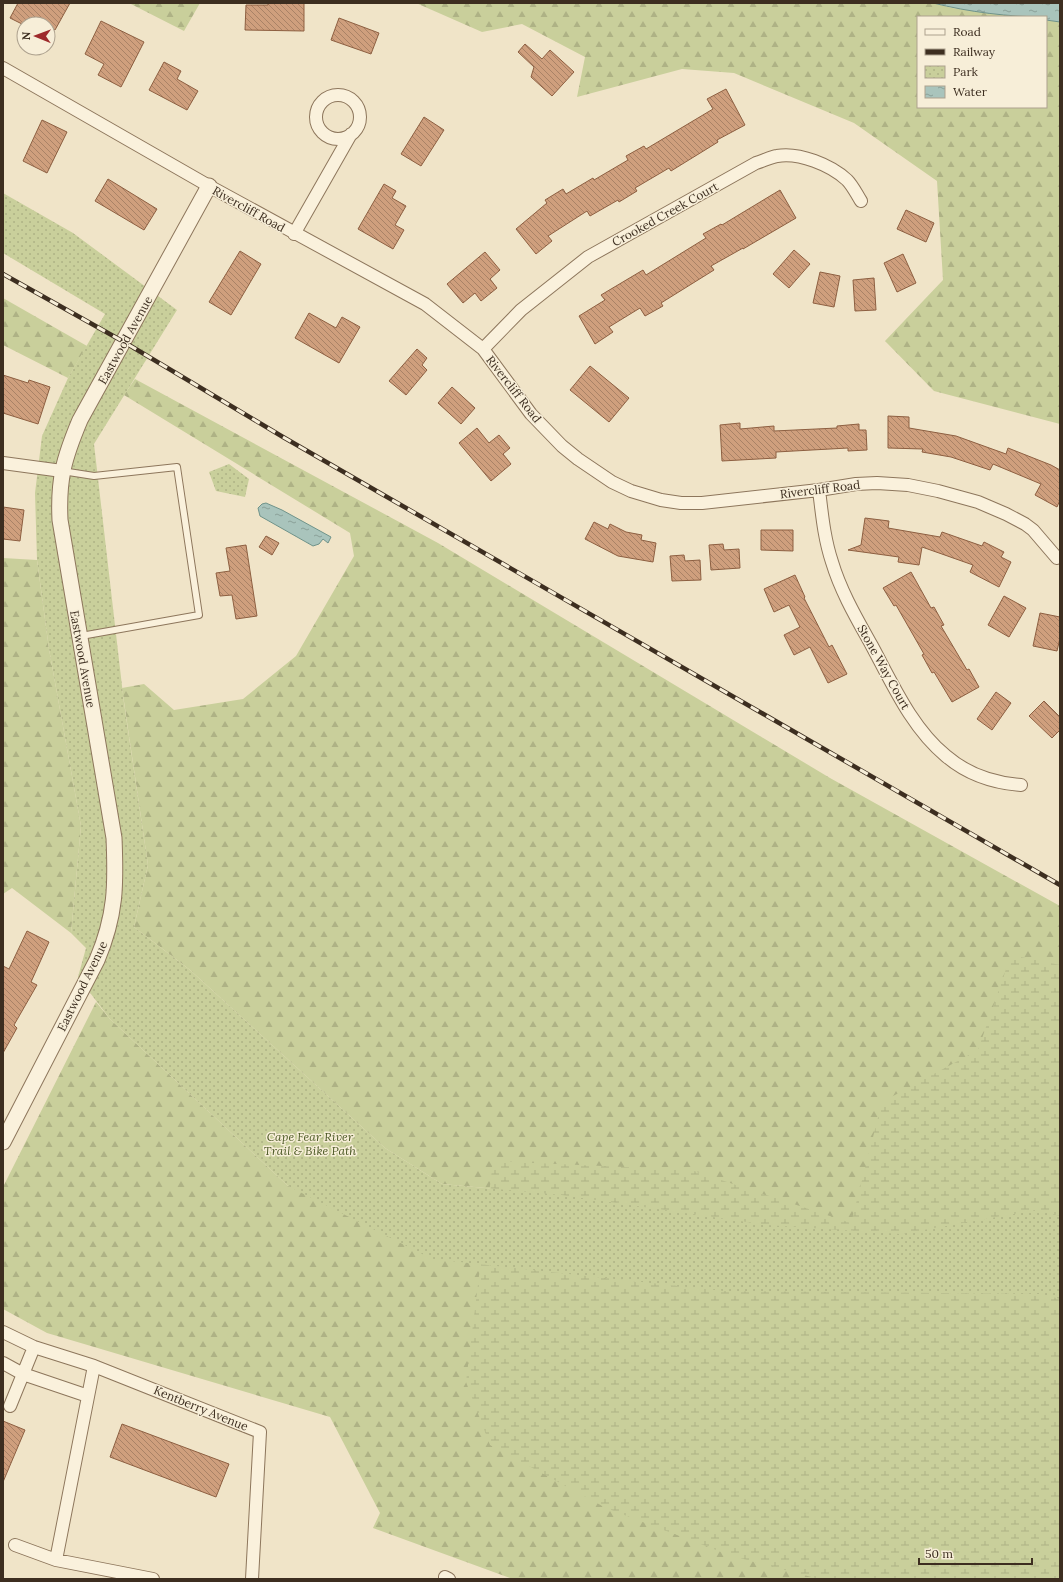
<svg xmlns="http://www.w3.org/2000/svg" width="1063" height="1582" viewBox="0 0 1063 1582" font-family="Lora,serif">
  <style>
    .forest { fill: url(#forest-firs) }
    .wetland { fill: url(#wetland-marsh) }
    .park { fill: url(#park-dots) }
    .water { fill: url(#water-ripples); stroke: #6f938a }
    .building { fill: url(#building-back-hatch); stroke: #8d5f41 }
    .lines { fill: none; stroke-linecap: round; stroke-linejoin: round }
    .service-casing { stroke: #8d765c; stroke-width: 8 }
    .minor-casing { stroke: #8d765c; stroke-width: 14 }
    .tertiary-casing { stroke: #8d765c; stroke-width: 17 }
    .service { stroke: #faf1dc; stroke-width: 6 }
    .minor { stroke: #faf1dc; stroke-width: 12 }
    .tertiary { stroke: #faf1dc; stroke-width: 15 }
    .rail-casing { stroke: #3d2e20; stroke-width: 4.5 }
    .rail { stroke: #f7eed8; stroke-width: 3; stroke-dasharray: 9; stroke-linecap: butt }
    .labels { text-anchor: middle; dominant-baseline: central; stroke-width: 3; stroke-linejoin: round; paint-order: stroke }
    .street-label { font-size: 12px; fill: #3d2e20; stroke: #f7eed8 }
    .park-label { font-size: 12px; font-style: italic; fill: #4d5a26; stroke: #f7eed8 }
  </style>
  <defs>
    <pattern id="forest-firs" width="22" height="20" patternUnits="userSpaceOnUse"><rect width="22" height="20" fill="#c9cf9b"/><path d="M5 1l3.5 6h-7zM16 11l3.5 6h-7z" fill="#aeb285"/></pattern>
    <pattern id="wetland-marsh" width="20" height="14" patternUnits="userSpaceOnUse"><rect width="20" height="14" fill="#c9cf9b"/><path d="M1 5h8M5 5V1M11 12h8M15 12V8" fill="none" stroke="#aeb285"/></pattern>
    <pattern id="park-dots" width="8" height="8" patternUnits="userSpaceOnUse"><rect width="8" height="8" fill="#c9cf9b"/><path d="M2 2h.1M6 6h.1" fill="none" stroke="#aeb285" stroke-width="1.8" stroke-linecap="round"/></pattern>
    <pattern id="water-ripples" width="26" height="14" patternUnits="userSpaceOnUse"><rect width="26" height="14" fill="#a9c4bc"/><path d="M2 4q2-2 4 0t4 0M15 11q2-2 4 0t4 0" fill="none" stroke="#8ba098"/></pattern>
    <pattern id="building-back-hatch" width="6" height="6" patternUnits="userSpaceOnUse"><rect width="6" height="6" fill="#cf9f7d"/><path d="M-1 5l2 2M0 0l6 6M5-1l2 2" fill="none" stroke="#a98266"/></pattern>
  </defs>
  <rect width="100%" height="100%" fill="#f0e4c8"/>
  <!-- forest -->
  <path class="forest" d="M129,3H200L184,31Z
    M416,3H933L952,8L1025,17H918V107H1046V20L1060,22V424L934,391L885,341L943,280L937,181L854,123L734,73L682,69L577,97L585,57L522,24L482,32Z
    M3,298L87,346L68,378L3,345Z
    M135,379L438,543L830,778L1060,906V1216L901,1234L561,1195L442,1184L385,1148L190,970L134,927L148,865L122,688L144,684L174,710L243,699L296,656L354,556L350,533L124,395Z
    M3,558L37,560L49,649L81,826L71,933L12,888L3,894Z
    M96,1002L110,1019L288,1186L724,1291L1060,1579H513L373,1528L380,1513L330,1417L47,1333L3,1309V1187Z"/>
  <!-- wetland -->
  <path class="wetland" d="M1011,955L1060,965V1579H819L732,1556L606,1508L490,1445L466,1382L493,1161L691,1170L851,1223L882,1102L978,1050Z"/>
  <!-- park -->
  <path class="park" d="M3,193L73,233L177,310L94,444L124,703L148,865L134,927L190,970L385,1148L442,1184L561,1195L767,1225L901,1234L1036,1210L1060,1216V1299L1041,1294L724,1291L432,1259L288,1186L110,1019L78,977L86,948L71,933L81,826L49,649L37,560L35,493L42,436L68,378L105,314L3,253Z
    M229,464L249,479L245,497L216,491L209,472Z"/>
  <!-- water -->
  <path class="water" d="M933,3H1060V22L1046,20V17C1009,17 969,12 933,3Z
    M266,503L282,510L331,537L328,543L323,539L319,544L313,546L260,516L258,508L262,504Z"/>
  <!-- building -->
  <path class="building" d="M18,3H70L55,30L48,26V24H22L10,18Z
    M268,3H304V31L245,30L246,5H268Z
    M339,18L379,33L371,54L331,40Z
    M101,21L144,42L121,87L98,75L104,64L85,54Z
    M525,44L542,59L550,50L574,72L552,96L531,77L534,67L518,52Z
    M164,62L181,71L177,79L198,91L187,110L149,90Z
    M726,89L745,125L717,140L718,142L671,171L669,168L635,188L637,191L619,202L618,200L590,216L587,211L548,236L552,241L536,254L516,229L547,203L545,200L563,189L566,194L593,178L594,180L628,160L626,156L644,146L646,149L713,109L707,99Z
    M424,117L444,130L421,166L401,154Z
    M42,120L67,132L47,173L23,161Z
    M108,179L157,209L144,230L95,201Z
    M384,184L396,191L392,198L406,206L395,225L404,230L393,249L358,229Z
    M780,190L796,218L743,249V248L711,266L714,270L661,303L663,306L645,316L640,308L609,327L613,332L595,344L579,316L605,300L601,295L643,270L646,275L706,238L703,234L721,224L722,225Z
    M906,210L934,223L926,242L897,229Z
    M794,250L810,264L789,288L773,274Z
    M240,251L261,264L231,315L209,302Z
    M485,252L500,270L490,279L497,288L481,301L475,293L463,303L447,284Z
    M903,254L916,283L897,292L884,263Z
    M820,272L840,276L834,307L813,303Z
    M874,278L876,310L855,311L853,280Z
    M309,313L336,328L342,317L360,327L339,363L295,338Z
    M417,349L427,358L422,365L427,370L406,395L389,381Z
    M590,366L629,398L609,422L570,390Z
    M3,375L28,383L29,380L50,387L38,424L3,413Z
    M452,387L475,408L461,424L438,403Z
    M888,416L909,417V428L956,436L1006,454L1008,448L1051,465L1060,470V500L1057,507L1035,495L1041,484L993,464L990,470L951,457L922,452L923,449L888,448Z
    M740,423V429L774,426V431L837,428V426L859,424V430H866L867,450L848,451V448L776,452V458L722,461L720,425Z
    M477,428L489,443L499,435L510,448L503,454L511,464L491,481L459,443Z
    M3,507L24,510L20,541L3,539Z
    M865,518L889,521L888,528L940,537L942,532L982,546L984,542L1004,552L1001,557L1011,562L999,587L970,572L973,565L922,547L919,565L898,562L899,557L848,550L861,545Z
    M594,522L608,529L610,524L626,532L642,535L641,540L656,543L653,562L618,556L585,539Z
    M761,530H793V551L761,550Z
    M266,536L279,543L272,555L259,547Z
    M723,544L724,550L739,549L740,568L711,570L709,545Z
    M246,545L257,616L236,619L232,595L220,596L216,573L230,571L226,548Z
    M684,555L685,561L700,560L701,580L672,581L670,556Z
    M911,572L931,608L934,607L944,625L941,626L967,670L969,669L979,687L952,702L934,672L932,673L922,655L924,654L896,605L894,606L883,588Z
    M795,575L805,597L804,598L829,647L832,645L847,674L828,683L810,647L794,655L784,635L800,627L789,605L774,612L764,589Z
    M1004,596L1026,608L1009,637L988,625Z
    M1040,613L1060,617V638L1057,651L1033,646Z
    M996,692L1011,703L992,730L977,719Z
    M1044,701L1060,717V730L1052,738L1029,716Z
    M27,931L49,942L31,982L37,985L14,1025L17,1028L3,1053V966L9,969Z
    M3,1421L25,1430L3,1482Z
    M122,1424L229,1464L216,1497L110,1457Z"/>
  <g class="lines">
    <!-- service casing -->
    <g class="service-casing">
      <path id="service" d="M62,471L94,476L177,467L199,615L81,636"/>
    </g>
    <!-- minor casing -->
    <g class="minor-casing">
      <path id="minor" d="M3,68L209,186L425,304L483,349L531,414L562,446L578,459L612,482L631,491L661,500L681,503H702L819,490L856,484L877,483L908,485L938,491L978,502L1006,514L1025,524L1033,530L1057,558
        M316 117a22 22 0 1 1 44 0a22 22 0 1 1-44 0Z
        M294,234L351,134
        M483,349L521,310L588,257L756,163C763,161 770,157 777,156C799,152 831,165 847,180C853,186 857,195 861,201
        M3,463L62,471
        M819,490C822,514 824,538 832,562C841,592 857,619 872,646C893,685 912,728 946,756C967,774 994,783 1021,785
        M3,1332L34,1347L94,1366
        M3,1363L23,1374L88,1396
        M10,1406L34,1347
        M15,1545L56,1560L153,1579
        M56,1560L94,1366L260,1432L252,1579
        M445,1577L449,1579"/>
    </g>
    <!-- tertiary casing -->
    <g class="tertiary-casing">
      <path id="tertiary" d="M3,1142L97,960C116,915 116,885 114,838L60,520C58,479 64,458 80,420L209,186"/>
    </g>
    <!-- service -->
    <use href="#service" class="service"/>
    <!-- minor -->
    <use href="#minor" class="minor"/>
    <!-- tertiary -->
    <use href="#tertiary" class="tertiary"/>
    <!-- rail casing -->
    <g class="rail-casing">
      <path id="rail" d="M3,274L124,342L283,437L1060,885"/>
    </g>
    <!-- rail -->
    <use href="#rail" class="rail"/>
  </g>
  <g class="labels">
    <!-- street labels -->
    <g class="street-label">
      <text transform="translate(249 209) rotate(29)">Rivercliff Road</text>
      <text transform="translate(665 214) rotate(-29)">Crooked Creek Court</text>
      <text transform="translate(125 340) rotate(-61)">Eastwood Avenue</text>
      <text transform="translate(514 389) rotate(52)">Rivercliff Road</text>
      <text transform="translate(820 489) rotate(-7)">Rivercliff Road</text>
      <text transform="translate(83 659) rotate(80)">Eastwood Avenue</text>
      <text transform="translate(884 667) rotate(61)">Stone Way Court</text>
      <text transform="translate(82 986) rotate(-64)">Eastwood Avenue</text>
      <text transform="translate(201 1408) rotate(22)">Kentberry Avenue</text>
    </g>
    <!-- park labels -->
    <g class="park-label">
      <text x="310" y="1136">Cape Fear River<tspan x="310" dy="14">Trail &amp; Bike Path</tspan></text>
    </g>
  </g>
  <!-- border -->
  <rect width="1063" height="1582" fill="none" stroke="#3d2e20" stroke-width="8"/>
  <!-- legend -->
  <rect x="917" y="16" width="130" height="92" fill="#f7eed8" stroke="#ada18e"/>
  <rect x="925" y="29" width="20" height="6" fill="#faf1dc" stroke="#ada18e"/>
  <text x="953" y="36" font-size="12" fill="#3d2e20">Road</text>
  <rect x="925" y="49" width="20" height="6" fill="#3d2e20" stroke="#ada18e"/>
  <text x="953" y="56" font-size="12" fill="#3d2e20">Railway</text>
  <rect x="925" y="66" width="20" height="12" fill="url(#park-dots)" stroke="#ada18e"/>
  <text x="953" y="76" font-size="12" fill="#3d2e20">Park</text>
  <rect x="925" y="86" width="20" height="12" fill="url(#water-ripples)" stroke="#ada18e"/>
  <text x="953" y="96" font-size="12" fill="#3d2e20">Water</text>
  <!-- north arrow -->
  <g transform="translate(36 36) rotate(271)"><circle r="19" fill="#f7eed8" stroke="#ada18e"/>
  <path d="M0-3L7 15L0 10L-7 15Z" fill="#9e2a2b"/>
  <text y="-6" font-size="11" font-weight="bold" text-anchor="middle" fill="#3d2e20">N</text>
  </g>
  <!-- scale -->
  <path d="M919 1558v6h113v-6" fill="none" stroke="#3d2e20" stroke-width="2"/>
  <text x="925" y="1558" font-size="12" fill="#3d2e20" stroke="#f7eed8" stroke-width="3" paint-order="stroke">50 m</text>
</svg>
